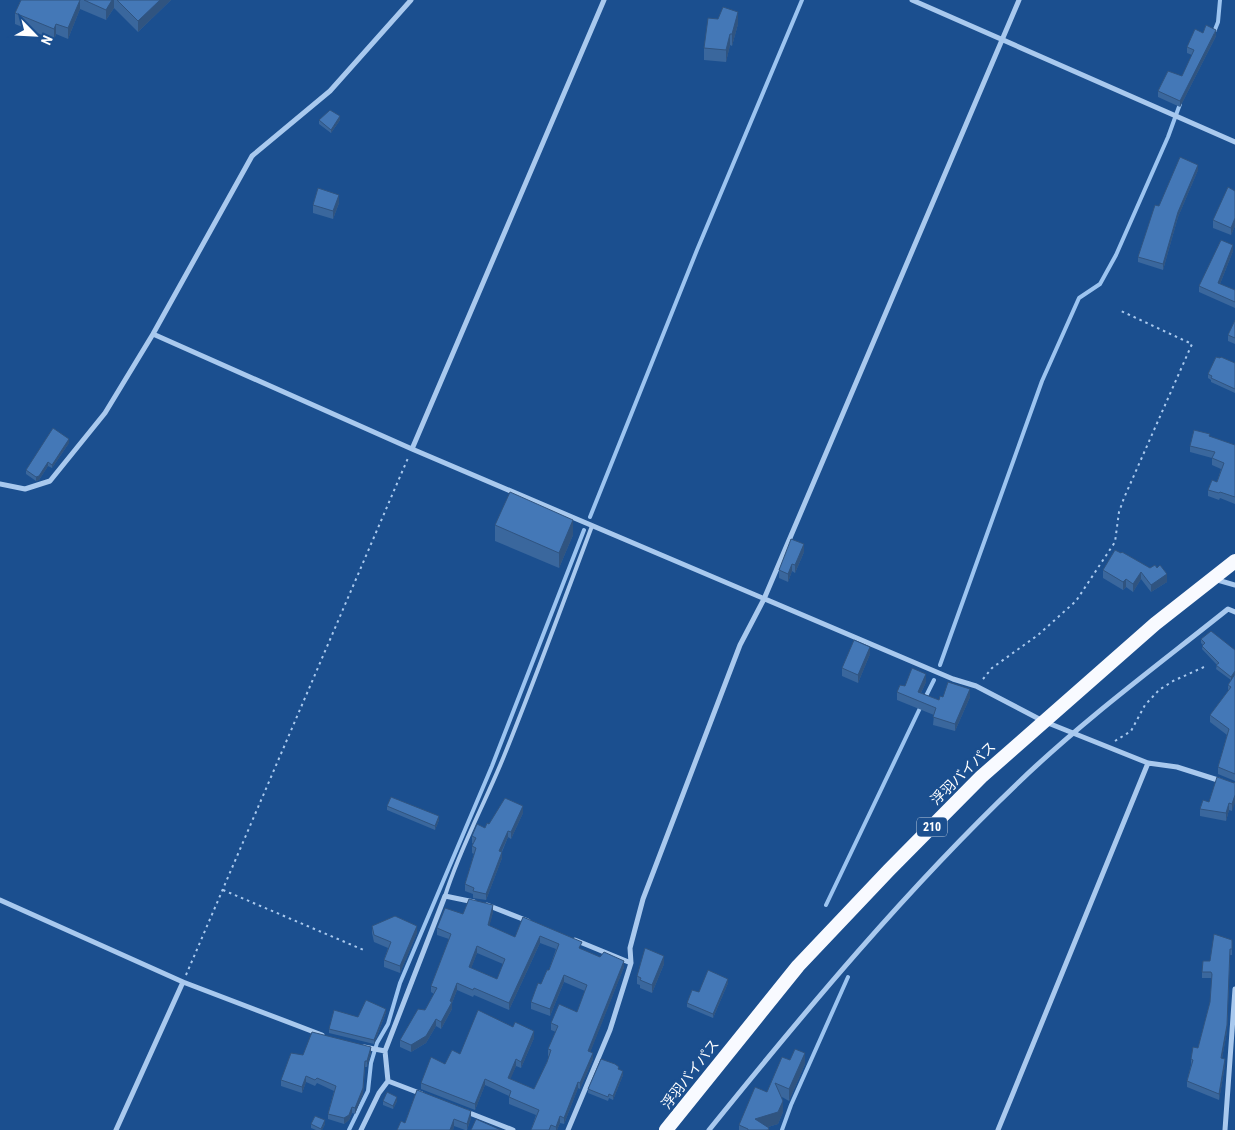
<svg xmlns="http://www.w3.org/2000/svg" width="1235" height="1130" viewBox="0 0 1235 1130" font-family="'Roboto Condensed','Noto Sans JP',sans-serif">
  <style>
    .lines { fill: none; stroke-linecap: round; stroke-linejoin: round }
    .stream { stroke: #9cc4f0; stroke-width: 4 }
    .path { stroke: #a9c9ee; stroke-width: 2; stroke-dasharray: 2.5 4; stroke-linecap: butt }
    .service { stroke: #a9c9ee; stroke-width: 4 }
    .minor { stroke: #a9c9ee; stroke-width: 5 }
    .trunk { stroke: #f8faff; stroke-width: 14 }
    .wall { fill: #3a679d; fill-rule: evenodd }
    .shaded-wall { fill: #305480 }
    .building { fill: #4478b7; stroke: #305480; fill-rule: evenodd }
    .labels { text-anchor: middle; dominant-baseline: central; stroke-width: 5; stroke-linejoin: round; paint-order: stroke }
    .shield { fill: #1b4f8f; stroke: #bbcadd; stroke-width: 1 }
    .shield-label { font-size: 12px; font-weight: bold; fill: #fff }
    .street-label { font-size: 14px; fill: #fff; stroke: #1b4f8f }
  </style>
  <rect width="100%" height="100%" fill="#1b4f8f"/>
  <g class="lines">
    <!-- stream -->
    <path class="stream" d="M1214,32L1218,22L1220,0
      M590,517L697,250L802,0
      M940,665L1042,381L1079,298L1100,284L1116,255L1168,137L1180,104
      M925,698L934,680
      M826,905L921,706
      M349,1130L368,1091L371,1063L377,1043L388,1024L400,983L492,766L584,530
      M782,1130L791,1105L848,977"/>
    <!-- path -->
    <path class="path" d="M983,679L992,668L1038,635L1076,601L1115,542L1119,512L1124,498L1192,344L1119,310
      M1115,741L1131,731L1145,705L1159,690L1173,681L1204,667
      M223,890L366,951
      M186,975L408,458"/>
    <!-- service -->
    <path class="service" d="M445,896C460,848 485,803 504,756C535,680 563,603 592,526"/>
    <!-- minor -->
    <path class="minor" d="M912,0L1235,142
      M153,334L412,449L953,679L976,686L1043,721L1148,763L1177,767L1221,781
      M412,449L604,0
      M0,484L25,489L50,481L105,413L153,334L252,156L330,91L411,0
      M1214,579L1235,585
      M0,900L183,982L322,1035
      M487,905L528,921
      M575,940L631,963
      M364,1047L385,1051
      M388,1081L422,1094
      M467,1112L513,1130
      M116,1130L183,982
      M361,1130L379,1093L388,1081L385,1051L445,896L474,902
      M568,1130L610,1030L631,963L630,948L643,899L740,645L764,599L1019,0
      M709,1130C806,1010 906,890 1018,783C1082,721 1158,665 1228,609L1235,612
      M998,1130L1148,763
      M1225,1130L1235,989"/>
    <!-- trunk -->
    <path class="trunk" d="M666,1130L798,966L889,870L981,777L1155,624L1235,561"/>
  </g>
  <!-- wall -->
  <path class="wall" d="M21,0H171L138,32L114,8L106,20L80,9L68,39L56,34L54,40L15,24V13Z
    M738,24L732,46L730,45L726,62L704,60V48Z
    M1203,33L1216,36L1180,107L1158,97V91L1182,76L1192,55L1187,53V47Z
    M319,120H340L331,133L319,124Z
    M1198,170L1178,217L1163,270L1138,262V257L1159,206Z
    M1235,191V226L1231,235L1213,228V220Z
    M339,203L333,219L313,213V205Z
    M1233,251L1220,284L1235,290V308L1199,292V286Z
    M1235,320V344L1228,341V335Z
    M1220,358L1235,363V393L1211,382V380L1208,378V374Z
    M1210,437L1235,445V504L1220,498L1219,500L1208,496V490L1217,482L1221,469L1212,465V458L1190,452V446Z
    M69,443L52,468L48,466L39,480L36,481L26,474V470Z
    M495,525L573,535L559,568L495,541Z
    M1115,550L1167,582L1151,592L1141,579L1133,592L1126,587L1123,590L1103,578V570Z
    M804,552L795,573L792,571L788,582L779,578V570Z
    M1201,639L1235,650V781L1218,774V767L1227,735L1210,722V715L1228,691V685L1231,680L1216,669L1217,665L1202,649L1203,645L1201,643Z
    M870,654L858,683L842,676V668Z
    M926,682L921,693L939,700L943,697H970L955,731L933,725L934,715L897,700V692L905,686Z
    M1234,783L1232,811L1229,810L1226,821L1200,816V809Z
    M387,806L439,820L435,830L387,810Z
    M523,813L511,839L508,837L502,852V858L486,900L473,898V894L465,891V884L474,854L472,853V846L474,844L472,843V836L489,824Z
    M493,912L489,926L515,937L523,917L581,949L624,967L590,1052L593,1059L580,1089L578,1088L564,1124L560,1123L557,1130H531L536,1115L509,1104V1096L485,1085L475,1110L421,1089V1083L460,1054L534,1038L521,1068L516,1066L510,1079L534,1089L547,1062L549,1056H548V1049L556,1032L551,1030V1023L577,1012L585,991L564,982L550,1016L531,1009V1002L549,970L556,949L540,943L509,1010L474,995L473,997L457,990L452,1003V1009L441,1029L436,1026L426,1043L411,1052L400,1047V1040L425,1010L434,994L431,992V986L449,939L437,935V928L463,914ZM477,953L503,964L497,979L471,968Z
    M372,926L417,933L400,973L384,967V960L388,948L374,942L372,933Z
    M1232,940V955H1230L1227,1031L1222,1058L1225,1065L1219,1100L1187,1087V1081L1191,1065V1059L1198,1048L1210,1002L1212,979L1211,978H1202V972L1210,961Z
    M664,964L652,993L640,988V985L637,984V976Z
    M728,983L713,1018L687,1007V1003L699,992Z
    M386,1012L374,1044L329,1033V1029L358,1017Z
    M371,1053L367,1067H365L363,1094L355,1114L352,1113L349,1120L344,1124L328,1119V1114L334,1091L317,1083L315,1086L306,1082L302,1093L281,1086V1080L303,1055Z
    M790,1060L805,1064L789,1101L782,1097L783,1112L778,1124L768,1127L769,1130H739V1125L767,1092Z
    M619,1070L623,1075L613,1100L609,1098L608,1101L588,1093V1089Z
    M417,1090L471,1118L467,1130H465L454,1126L453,1130H397L405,1123Z
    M383,1101H397L393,1109L383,1105Z
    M311,1124H325L322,1130H316L311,1128Z"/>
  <!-- shaded-wall -->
  <path class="shaded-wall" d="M80,0V9L68,39V28Z
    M112,0H114V8L106,20V10Z
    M160,0H171L138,32V21Z
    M738,12V24L732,46V34Z
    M56,24V34L54,40V29Z
    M1216,30V36L1180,107V101Z
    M730,34V45L726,62V50Z
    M340,116V120L331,133V130Z
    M1198,165V170L1178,217L1163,270V264L1178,212Z
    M339,195V203L333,219V211Z
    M1235,218V226L1231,235V228Z
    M1233,245V251L1218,289V283Z
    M69,439V443L52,468V465Z
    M48,462V466L39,480L36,481V477Z
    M573,520V535L559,568V553Z
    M804,544V552L795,573V565Z
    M792,564V571L788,582V574Z
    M1141,572V579L1133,592V584Z
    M1167,574V582L1151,592V585Z
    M1126,579V587L1123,590V582Z
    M870,647V654L858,683V675Z
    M1235,671V675L1231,681V677Z
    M926,674V682L918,699V692Z
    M970,689V697L955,731V724Z
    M1235,795V803L1232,811V804Z
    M1229,803V810L1226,821V813Z
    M523,806V813L511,839V832Z
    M439,816V820L435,830V826Z
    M508,831V837L499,857V851Z
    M502,852V858L486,900V894Z
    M493,905V912L488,932V925Z
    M417,926V933L400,973V966Z
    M540,936V943L509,1010V1003Z
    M477,946V953L469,974V967Z
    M1230,949L1227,1031L1221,1064V1058Z
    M664,956V964L652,993V985Z
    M624,961V967L588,1058V1051Z
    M564,975V982L550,1016V1009Z
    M728,979V983L713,1018V1014Z
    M457,983V990L452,1003V1009L441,1029V1022Z
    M386,1009V1012L374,1044V1040Z
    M436,1019V1026L426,1043L411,1052V1045Z
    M534,1031V1038L521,1068V1062Z
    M371,1047V1053L367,1067V1061Z
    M593,1053V1059L580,1089V1083Z
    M805,1053V1064L789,1101V1089Z
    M516,1059V1066L508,1085V1078Z
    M1225,1059V1065L1219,1100V1094Z
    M365,1061L363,1094L355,1114V1108Z
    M623,1071V1075L613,1100V1096Z
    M306,1076V1082L302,1093V1087Z
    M485,1079V1085L475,1110V1104Z
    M578,1082V1088L564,1124V1118Z
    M397,1097V1101L393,1109V1106Z
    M783,1101V1112L778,1124L758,1130L755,1119Z
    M352,1107V1113L349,1120L344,1124V1118Z
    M471,1111V1118L467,1130V1124Z
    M560,1116V1123L557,1130H556V1127Z
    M454,1119V1126L453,1130H450Z
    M325,1120V1124L322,1130H321Z"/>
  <!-- building -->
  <path class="building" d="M21,0H80L68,28L56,24L54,29L15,13Z
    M84,0H112L106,10Z
    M117,0H160L138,21Z
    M723,7L738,12L732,34H730L726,50L704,48L708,18L718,19Z
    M1206,25L1216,30L1180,101L1158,91L1168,71L1182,76L1194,50L1187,47L1195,29L1203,33Z
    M330,110L340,116L331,130L319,120Z
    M1180,157L1198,165L1178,212L1163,264L1138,257L1155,205L1159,206Z
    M1228,187L1235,191V218L1231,228L1213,220Z
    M318,188L339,195L333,211L313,205Z
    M1221,240L1233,245L1218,283L1235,290V302L1199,286Z
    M1235,320V338L1228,335Z
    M1216,357L1220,358L1221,357L1235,363V389L1211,378L1212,376L1208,374Z
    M53,428L69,439L52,465L48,462L39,476L36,477L26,470Z
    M1194,430L1210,434L1209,436L1235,445V497L1220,492L1219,493L1208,490L1212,480L1217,482L1224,463L1212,458L1215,452L1190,446Z
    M510,492L573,520L559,553L495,525Z
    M791,539L804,544L795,565L792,564L788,574L779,570Z
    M1115,550L1121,553L1122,552L1150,568L1155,565L1157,568L1160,565L1167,574L1151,585L1141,572L1133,584L1126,579L1123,582L1103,570Z
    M1211,631L1235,650V671L1231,677L1216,665L1219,663L1202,646L1205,643L1201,639Z
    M854,640L870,647L858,675L842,668Z
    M912,668L926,674L918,692L939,700L940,696L943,697L948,682L970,689L955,724L933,717L936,708L897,692L900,685L905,686Z
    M1235,674V774L1218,767L1229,729L1210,715L1231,687L1228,685Z
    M1217,777L1234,783L1235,782V795L1232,804L1229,803L1226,813L1200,809L1203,800L1209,802Z
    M391,797L439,816L435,826L387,806Z
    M505,798L523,806L511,832L508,831L499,851L502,852L486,894L473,891L474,888L465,884L476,848L472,846L476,838L472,836L477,824L485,828L487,823L489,824Z
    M469,899L493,905L488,925L515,937L523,917L582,942L579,948L600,957L604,952L624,961L588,1051L593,1053L580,1083L578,1082L564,1118L560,1116L556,1127L551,1125L549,1130H531L539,1110L509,1097L511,1091L485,1079L475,1104L421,1083L431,1057L445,1064L452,1050L460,1054L478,1010L513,1027L515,1022L534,1031L521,1062L516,1059L508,1078L534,1089L547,1062L551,1050L548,1049L558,1026L551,1023L559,1004L577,1012L587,985L564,975L550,1009L531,1002L538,983L541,984L547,970H549L559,944L540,936L509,1003L474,988L473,990L457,983L450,1001L452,1002L441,1022L436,1019L426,1036L411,1045L400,1040L418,1009L425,1010L437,988L431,986L451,934L437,928L445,908L463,914ZM477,946L505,959L497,979L469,967Z
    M395,916L417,926L400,966L384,960L391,942L374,935L372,926Z
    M1214,934L1232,940V949H1230L1227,1025L1221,1058L1225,1059L1219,1094L1187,1081L1193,1060L1191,1059L1193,1047L1198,1048L1210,1002L1212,974L1211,972H1202L1203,961H1210Z
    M645,948L664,956L652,985L640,980L641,978L637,976Z
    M708,970L728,979L713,1014L687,1003L692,990L699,992Z
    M366,1000L386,1009L374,1040L329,1029L334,1010L358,1017Z
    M312,1032L371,1047L367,1061H365L363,1088L355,1108L352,1107L349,1115L344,1118L328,1114L336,1086L317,1078L315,1080L306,1076L302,1087L281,1080L291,1053L303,1055Z
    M795,1049L805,1053L789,1089L775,1083L783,1101L778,1112L755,1119L769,1128L768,1130H748V1129L739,1125L755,1087L767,1092L782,1057L790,1060Z
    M601,1059L615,1064L619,1067L618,1069L623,1071L613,1096L609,1094L608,1097L588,1089Z
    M417,1090L471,1111L467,1124L454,1119L450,1130H397L401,1121L405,1123Z
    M387,1092L397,1097L393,1106L383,1101Z
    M315,1116L325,1120L321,1129L311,1124Z
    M476,1119L501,1130H471Z"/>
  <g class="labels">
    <!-- shield labels -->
    <rect class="shield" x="917" y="817.5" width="30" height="19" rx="4"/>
    <g class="shield-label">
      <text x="932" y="827">210</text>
    </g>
    <!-- street labels -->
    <g class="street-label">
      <text transform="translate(963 773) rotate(-44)">浮羽バイパス</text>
      <text transform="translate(690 1074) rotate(-52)">浮羽バイパス</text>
    </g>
  </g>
  <!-- north arrow -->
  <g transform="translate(35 35) rotate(114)" stroke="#1b4f8f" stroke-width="4" paint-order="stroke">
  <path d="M0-4L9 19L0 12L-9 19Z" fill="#ffffff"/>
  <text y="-8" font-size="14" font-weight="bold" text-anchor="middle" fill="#ffffff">N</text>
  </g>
</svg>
